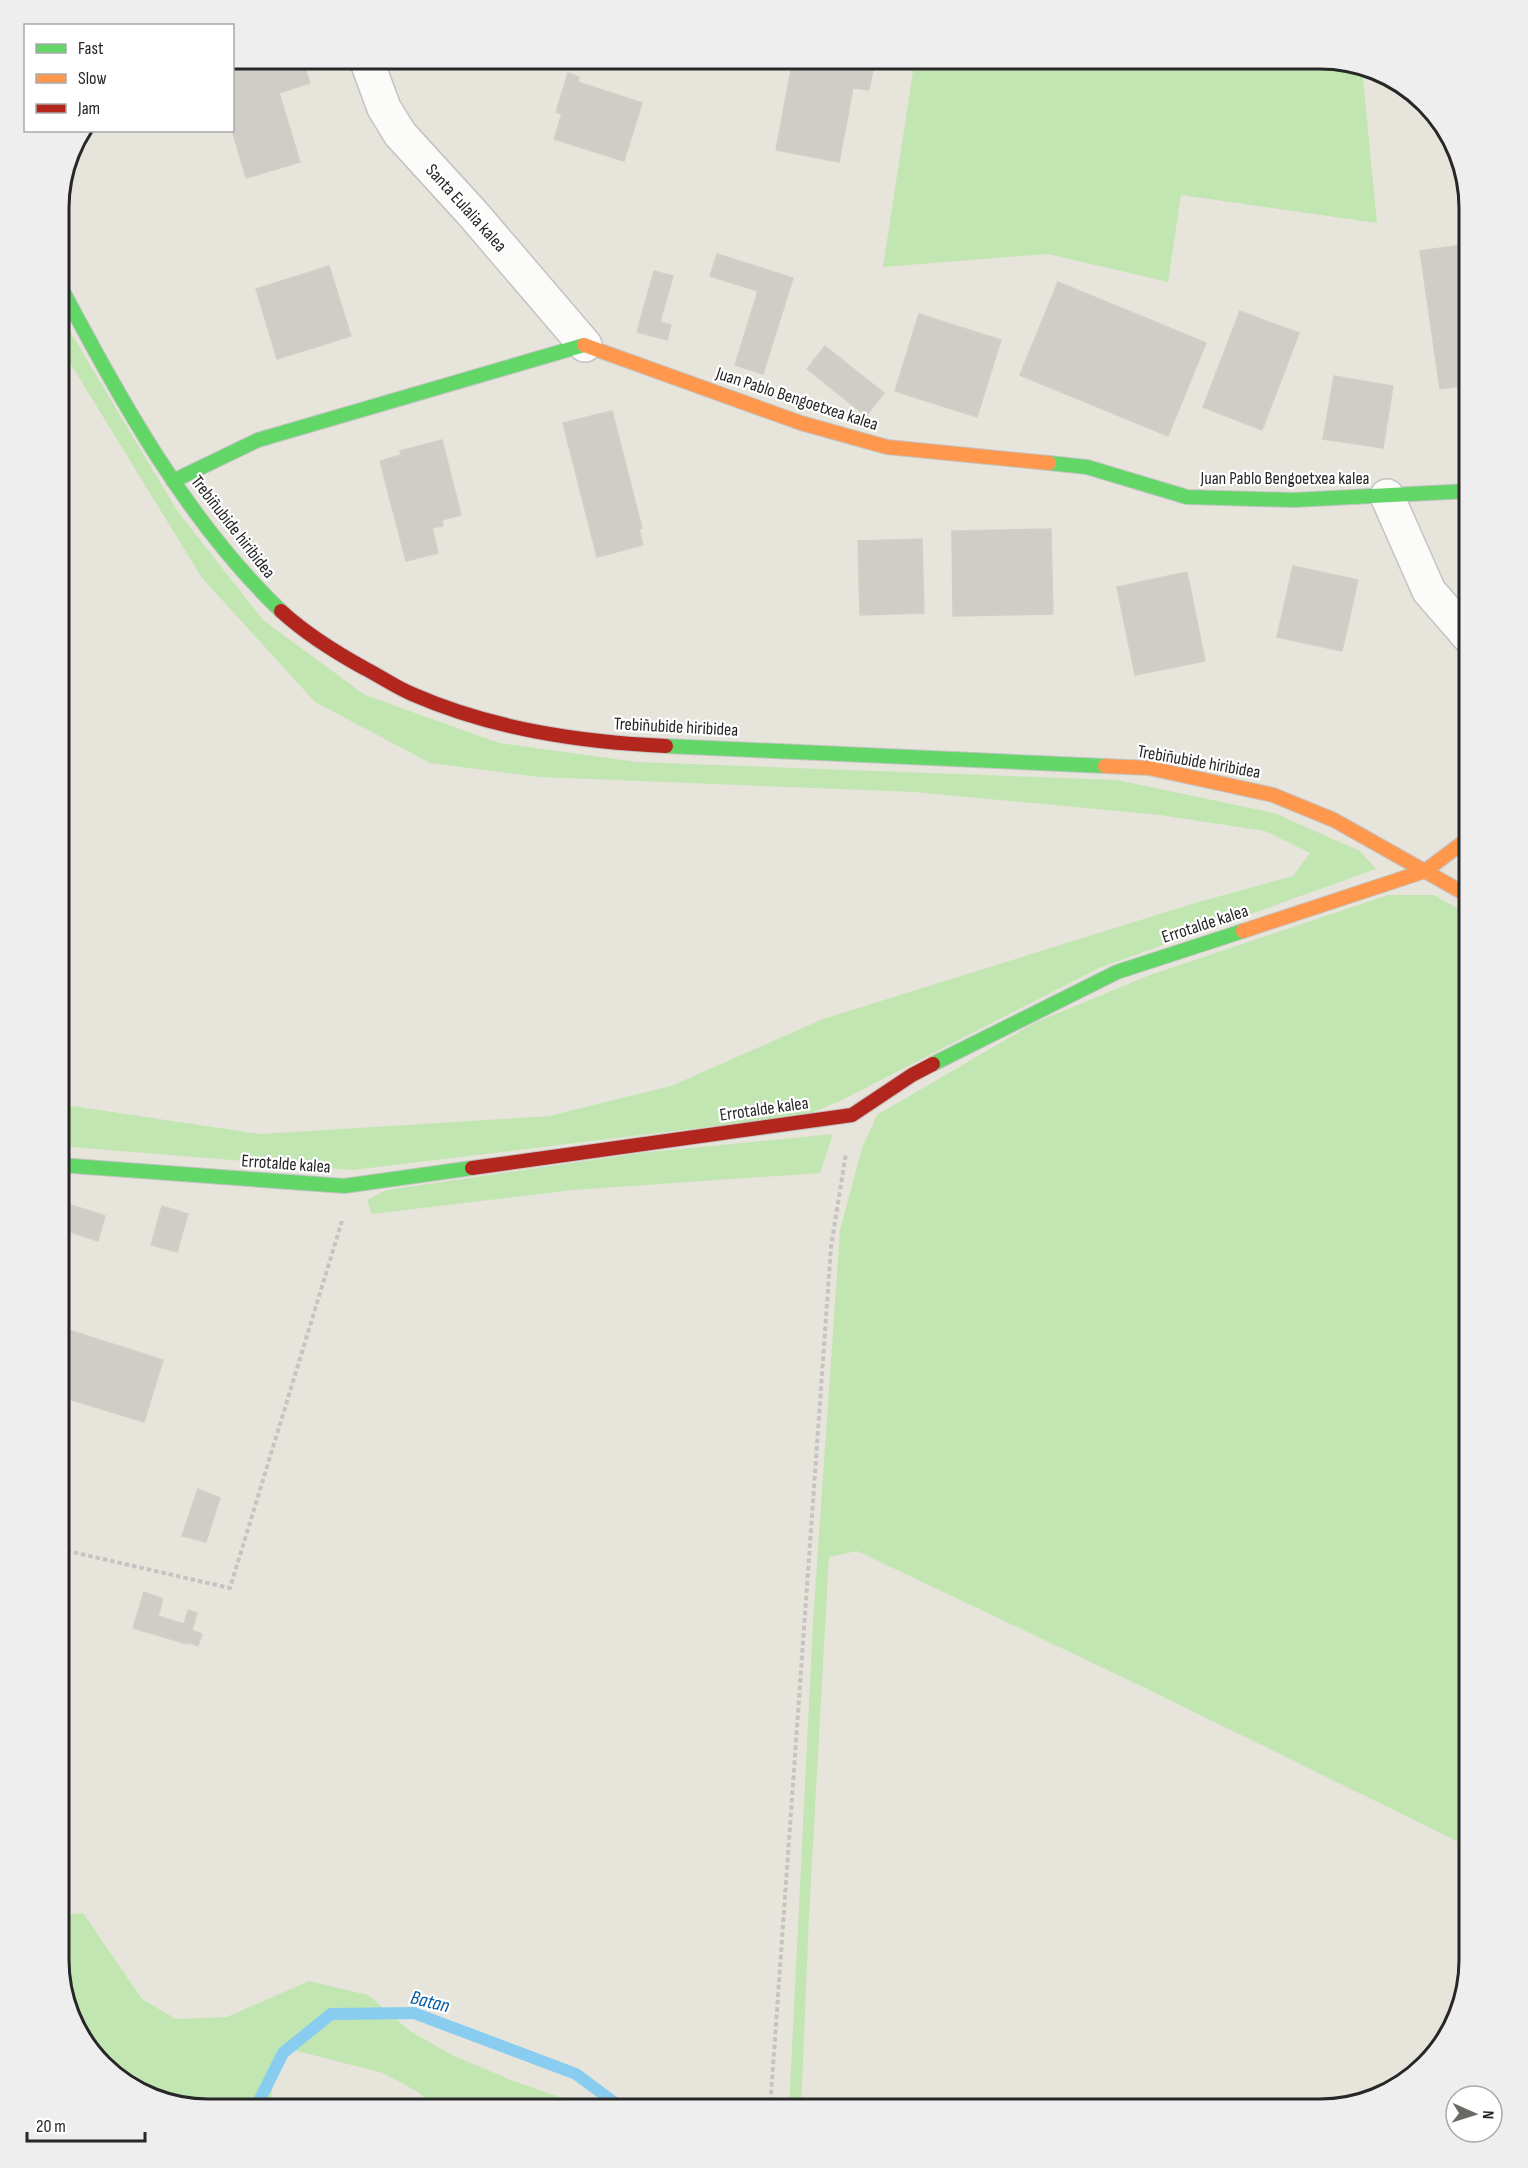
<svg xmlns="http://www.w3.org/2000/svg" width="1528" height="2168" viewBox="0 0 1528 2168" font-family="'Sofia Sans Condensed',sans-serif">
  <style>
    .green { fill: #c2e6b1 }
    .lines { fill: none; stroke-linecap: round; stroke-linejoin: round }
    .stream { stroke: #88cdf0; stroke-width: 12 }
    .building { fill: #d0cdc7; stroke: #d2cfc8; stroke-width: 1.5 }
    .street-casing { stroke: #c3c3c3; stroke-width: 36 }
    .fast-casing { stroke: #c3c3c3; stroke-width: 16 }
    .slow-casing { stroke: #c3c3c3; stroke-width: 16 }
    .jam-casing { stroke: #c3c3c3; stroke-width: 16 }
    .path { stroke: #c5c4c3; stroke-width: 4; stroke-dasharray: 4.5 3; stroke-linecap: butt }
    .street { stroke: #fbfbfa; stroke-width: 33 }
    .fast { stroke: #63d668; stroke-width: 14 }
    .slow { stroke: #ff974d; stroke-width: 14 }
    .jam { stroke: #b3261e; stroke-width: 14 }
    .labels { text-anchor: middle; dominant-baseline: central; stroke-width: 4.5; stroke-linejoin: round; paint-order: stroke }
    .street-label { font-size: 18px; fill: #272727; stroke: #fff }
    .water-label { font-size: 20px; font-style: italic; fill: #015ca2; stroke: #fff }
    .rim { fill: none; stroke: #272727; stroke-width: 3 }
  </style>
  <rect width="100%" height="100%" fill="#e7e4dc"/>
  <!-- green -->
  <path class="green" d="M915,59H1329L1362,69L1377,223L1181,195L1168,282L1048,254L883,267Z
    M59,313L178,512L263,620L365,695L499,743L637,762L1117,780L1274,813L1360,851L1376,869L1099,968L842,1100L806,1115L353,1170L59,1146V1104L260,1134L549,1116L671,1086L823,1019L1195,903L1293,876L1310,853L1265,831L1160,815L914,792L539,777L430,763L315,702L202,578L59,345Z
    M1388,895H1434L1469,915V1847L1141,1686L857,1551L829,1557L809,1916L801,2109H789L813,1622L840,1230L862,1148L877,1115L1034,1023L1150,975Z
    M833,1134L820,1173L574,1190L372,1214L367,1200L387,1190L640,1153Z
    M83,1913L142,1999L176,2019L227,2017L309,1981L368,1995L410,2031L452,2055L511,2080L565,2099L630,2108L679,2106L687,2109H437L418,2092L383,2073L289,2049L273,2077L271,2109H199L133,2089L79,2035L59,1960V1915Z"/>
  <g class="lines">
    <!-- stream -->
    <path class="stream" d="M255,2109L283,2053L331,2014L414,2013L576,2074L623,2109"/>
  </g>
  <!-- building -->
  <path class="building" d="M232,59H302L310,83L279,93L300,162L246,178L232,130Z
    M793,59H875L869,90L853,88L839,162L776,150Z
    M568,73L579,77L578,82L642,103L624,161L554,139L562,114L556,112Z
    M1469,244V385L1440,389L1420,251Z
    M717,254L793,278L763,374L735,365L758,291L710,276Z
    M329,266L351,336L277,359L256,289Z
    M654,271L673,276L660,322L671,325L667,340L637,332Z
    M1058,282L1206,343L1168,436L1020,375Z
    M1240,311L1299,333L1262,430L1203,407Z
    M919,314L1001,340L977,417L895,391Z
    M825,346L884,393L866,416L807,369Z
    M1334,376L1393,386L1383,448L1323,439Z
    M612,411L642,528L639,529L643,545L597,557L563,423Z
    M442,440L461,515L442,520L443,526L432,528L438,553L406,561L380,461L401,455L400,451Z
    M1051,529L1053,614L953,616L952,531Z
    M922,539L924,613L860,615L858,541Z
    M1293,566L1358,580L1342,651L1277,637Z
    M1187,572L1205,661L1135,675L1117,587Z
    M59,1201L105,1216L98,1241L59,1228Z
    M162,1206L188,1214L177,1252L151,1245Z
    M59,1327L163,1360L144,1422L59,1396Z
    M198,1489L220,1498L206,1542L182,1536Z
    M144,1592L163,1599L158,1616L184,1624L188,1610L197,1613L192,1630L202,1634L198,1646L187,1642V1644L133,1628Z"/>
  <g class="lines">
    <!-- street casing -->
    <g class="street-casing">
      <path id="street" d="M366,59L384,108L400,134L473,214L585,345
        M1387,496L1429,591L1469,637"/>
    </g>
    <!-- fast casing -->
    <g class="fast-casing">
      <path id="fast" d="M59,284C121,400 185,519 281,611
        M1049,463L1087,467L1187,497L1294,500L1469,491
        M173,481L258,440L584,345
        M666,746L1105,766
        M933,1064L1117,972L1243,931
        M59,1165L344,1186L472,1168"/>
    </g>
    <!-- slow casing -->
    <g class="slow-casing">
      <path id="slow" d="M584,345L801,423L887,447L1049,463
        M1105,766L1149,768L1273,795L1334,820L1469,896
        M1243,931L1425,871L1469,838"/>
    </g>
    <!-- jam casing -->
    <g class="jam-casing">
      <path id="jam" d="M281,611C305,633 335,652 364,668C380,676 395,687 412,694C492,729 579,742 666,746
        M472,1168L852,1115L912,1075L933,1064"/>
    </g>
    <!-- path -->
    <path class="path" d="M59,1549L230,1588L342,1221
      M770,2109L831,1247L846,1153"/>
    <!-- street -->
    <use href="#street" class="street"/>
    <!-- fast -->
    <use href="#fast" class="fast"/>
    <!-- slow -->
    <use href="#slow" class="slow"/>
    <!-- jam -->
    <use href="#jam" class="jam"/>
  </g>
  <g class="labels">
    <!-- street labels -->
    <g class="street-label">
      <text transform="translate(466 208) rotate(48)">Santa Eulalia kalea</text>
      <text transform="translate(797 399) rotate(18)">Juan Pablo Bengoetxea kalea</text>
      <text x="1285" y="478">Juan Pablo Bengoetxea kalea</text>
      <text transform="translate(233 527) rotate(52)">Trebiñubide hiribidea</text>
      <text transform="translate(676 727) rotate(3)">Trebiñubide hiribidea</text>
      <text transform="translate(1199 762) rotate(10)">Trebiñubide hiribidea</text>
      <text transform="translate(1205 924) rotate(-18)">Errotalde kalea</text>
      <text transform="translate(764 1109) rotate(-8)">Errotalde kalea</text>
      <text transform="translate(286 1164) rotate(4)">Errotalde kalea</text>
    </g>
    <!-- water labels -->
    <g class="water-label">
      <text transform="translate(430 2002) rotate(14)">Batan</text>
    </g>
  </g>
  <!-- crop -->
  <path d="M0 0H1528V2168H0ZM208 69H1320A139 139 0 0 1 1459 208V1960A139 139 0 0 1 1320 2099H208A139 139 0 0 1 69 1960V208A139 139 0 0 1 208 69Z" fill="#eee" fill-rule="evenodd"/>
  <path class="rim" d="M208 69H1320A139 139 0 0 1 1459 208V1960A139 139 0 0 1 1320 2099H208A139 139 0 0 1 69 1960V208A139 139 0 0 1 208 69Z"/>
  <!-- legend -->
  <rect x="24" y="24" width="210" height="108" fill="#ffffff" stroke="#a9a9a9" stroke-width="1.5"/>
  <rect x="36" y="44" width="30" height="9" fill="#63d668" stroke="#a9a9a9" stroke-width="1.5"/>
  <text x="78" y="54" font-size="18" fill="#272727">Fast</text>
  <rect x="36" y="74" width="30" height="9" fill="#ff974d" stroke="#a9a9a9" stroke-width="1.5"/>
  <text x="78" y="84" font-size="18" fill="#272727">Slow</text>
  <rect x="36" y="104" width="30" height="9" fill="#b3261e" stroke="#a9a9a9" stroke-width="1.5"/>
  <text x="78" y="114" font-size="18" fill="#272727">Jam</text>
  <!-- north arrow -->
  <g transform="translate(1474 2114) rotate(93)"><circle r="28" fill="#ffffff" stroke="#a9a9a9" stroke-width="1.5"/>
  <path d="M0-4.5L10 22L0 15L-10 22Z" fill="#6a6966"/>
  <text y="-9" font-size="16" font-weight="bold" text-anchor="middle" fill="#272727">N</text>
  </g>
  <!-- scale -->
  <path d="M27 2132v9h118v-9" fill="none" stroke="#272727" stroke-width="3"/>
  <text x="36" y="2132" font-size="18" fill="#272727" stroke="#ffffff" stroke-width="4.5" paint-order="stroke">20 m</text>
</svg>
